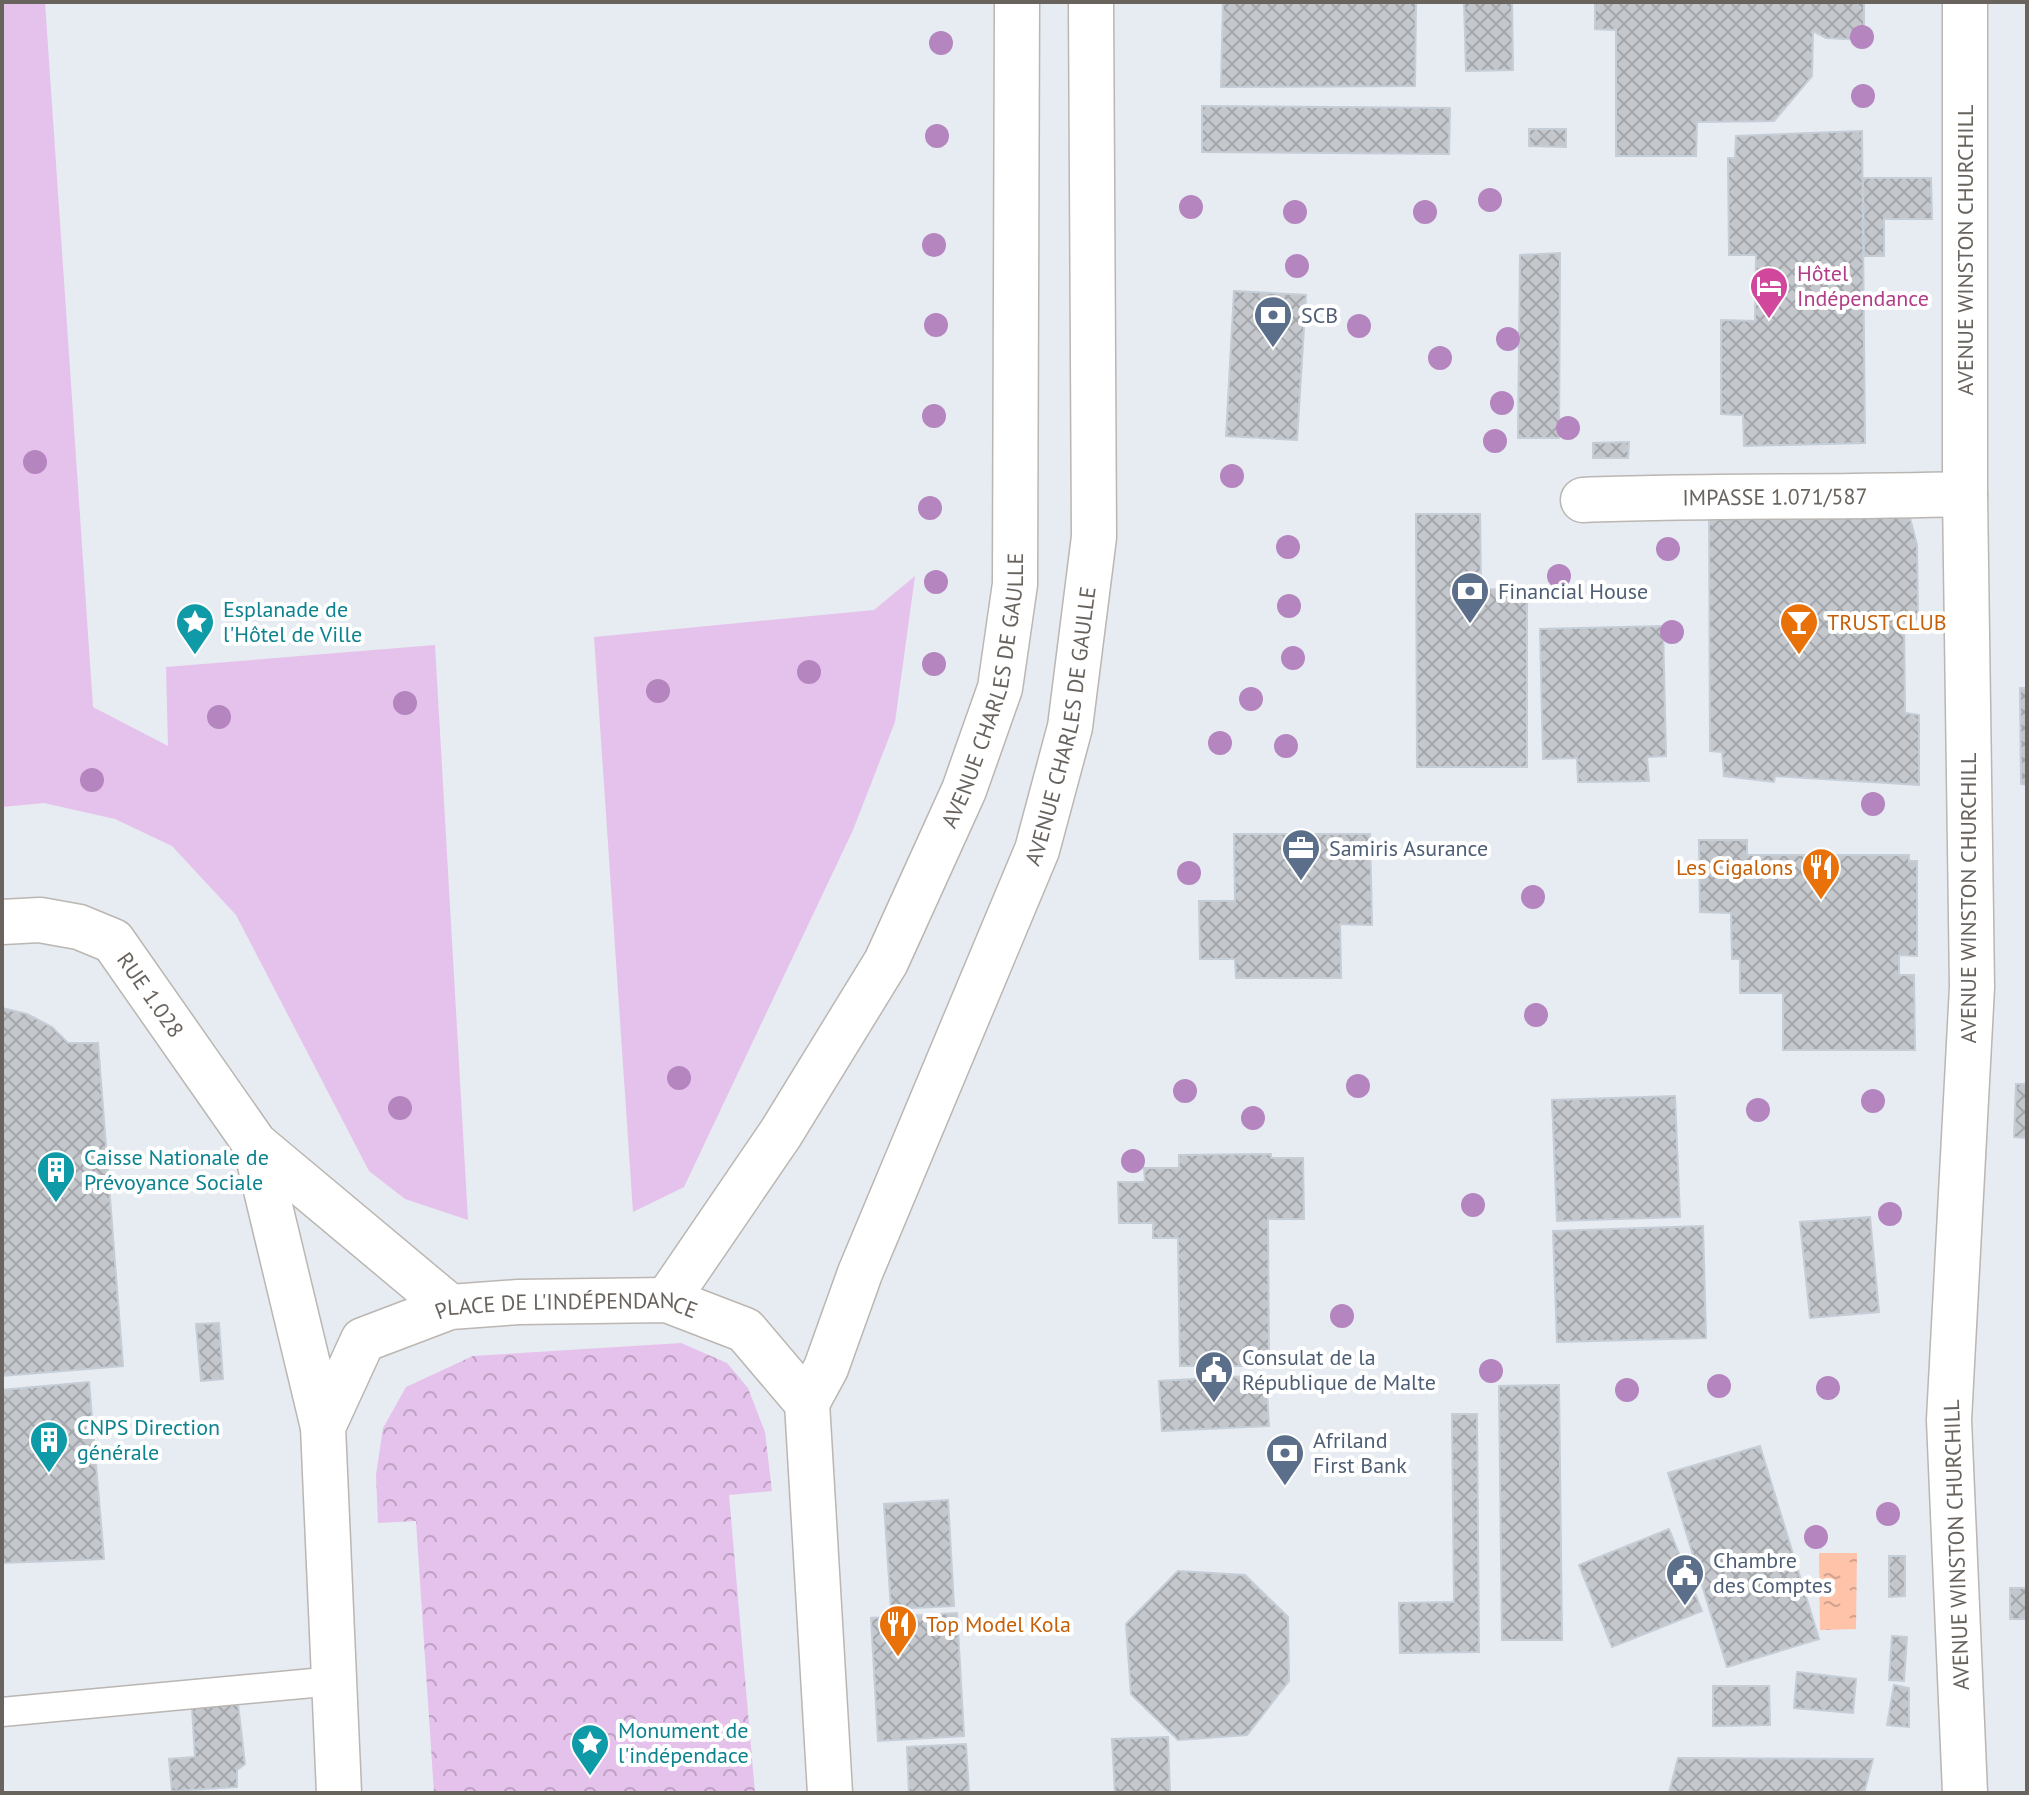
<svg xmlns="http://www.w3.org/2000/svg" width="2029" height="1795" viewBox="0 0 2029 1795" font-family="'PT Sans',sans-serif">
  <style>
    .green { fill: #e5c2eb }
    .forest { fill: url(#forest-crowns) }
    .water { fill: url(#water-ripples) }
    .building { fill: url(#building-cross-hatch); stroke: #c5cdd7; stroke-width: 2 }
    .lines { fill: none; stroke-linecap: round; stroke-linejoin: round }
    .service-casing { stroke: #bab6b2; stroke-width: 31 }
    .minor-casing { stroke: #bab6b2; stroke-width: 47 }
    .tertiary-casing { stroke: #bab6b2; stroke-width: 47 }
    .secondary-casing { stroke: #bbb6b1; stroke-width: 47 }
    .service { stroke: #fff; stroke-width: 28 }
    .minor { stroke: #fff; stroke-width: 44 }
    .tertiary { stroke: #fff; stroke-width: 44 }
    .secondary { stroke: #fff; stroke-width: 44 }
    .tree { fill: #b585bf }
    .labels { text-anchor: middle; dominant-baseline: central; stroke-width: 8; stroke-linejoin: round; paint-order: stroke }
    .street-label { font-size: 22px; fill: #69635e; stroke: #fff }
    .hotel-label { font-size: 22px; fill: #b23c85; stroke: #fff; text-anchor: start }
    .service-label { font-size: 22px; fill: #4e5e75; stroke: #fff; text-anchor: start }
    .culture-label { font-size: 22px; fill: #0d838f; stroke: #fff; text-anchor: start }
    .food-label { font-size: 22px; fill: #c56008; stroke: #fff; text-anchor: start }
  </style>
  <defs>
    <pattern id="forest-crowns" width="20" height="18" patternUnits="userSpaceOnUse" patternTransform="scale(2)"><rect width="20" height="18" fill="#e5c2eb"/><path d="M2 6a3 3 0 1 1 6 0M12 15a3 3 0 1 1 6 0" fill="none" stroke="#bea1c2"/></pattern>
    <pattern id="water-ripples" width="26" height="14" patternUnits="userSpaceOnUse" patternTransform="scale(2)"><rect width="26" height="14" fill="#ffc3aa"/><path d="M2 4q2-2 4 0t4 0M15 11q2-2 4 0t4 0" fill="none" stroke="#d2a28e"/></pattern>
    <pattern id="building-cross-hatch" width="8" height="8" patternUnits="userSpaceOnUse" patternTransform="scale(2)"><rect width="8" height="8" fill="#c4c8cd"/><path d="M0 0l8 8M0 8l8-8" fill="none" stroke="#a3a6aa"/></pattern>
  </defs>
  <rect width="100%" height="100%" fill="#e7ebf2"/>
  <!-- green -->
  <path class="green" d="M2,2H45L93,707L168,746L166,667L435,645L468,1220L405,1199L369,1171L236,915L172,846L115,819L44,803L2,807Z
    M915,576L895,722L853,830L684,1187L633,1212L594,637L874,610Z"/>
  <!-- forest -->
  <path class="forest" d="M681,1343L727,1363L748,1388L765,1432L772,1491L729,1495L755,1793H434L416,1521L378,1523L376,1475L383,1428L406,1387L473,1356Z"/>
  <!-- water -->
  <path class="water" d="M1819,1553H1857L1856,1629L1820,1630Z"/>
  <!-- building -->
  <path class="building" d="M1223,2H1416L1415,86L1221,87Z
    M1464,2H1512L1513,70L1466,71Z
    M1595,2H1864V40L1826,38L1813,31L1812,76L1774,121L1697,122L1696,156H1616V30L1595,29Z
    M1202,106L1450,108L1449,154L1202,152Z
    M1529,129H1566V147L1529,146Z
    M1862,131L1865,443L1744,446L1743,415L1721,414V320L1755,321L1756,255H1729L1728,158H1735L1736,136Z
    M1863,178H1931L1932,219H1884V256H1864Z
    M1560,253L1559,438H1518L1520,255Z
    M1234,291L1306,295L1297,440L1226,436Z
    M1629,442L1628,458H1593V443Z
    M1709,505L1846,517L1910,518L1917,545L1918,620H1904L1905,713L1919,715V785L1775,776L1774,782L1724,776L1722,752L1710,751Z
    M1416,514H1480L1481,589L1527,590V767H1417Z
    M1663,626L1666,756L1647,757L1649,781L1578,782L1577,758L1543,759L1540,629Z
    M2020,688H2027V785L2021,784Z
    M1234,834H1370L1372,925L1340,924L1341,978H1236L1235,959H1200L1199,901H1235Z
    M1699,840H1747V855H1909V861H1917V956L1899,955V975H1914L1915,1050H1783V993H1740V959H1732L1731,913L1700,912Z
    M2,1008L27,1014L52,1027L68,1043H98L123,1366L2,1376Z
    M2016,1084H2027V1138L2014,1137Z
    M1675,1096L1680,1217L1557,1221L1552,1100Z
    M1271,1154V1158H1303L1304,1219H1268L1269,1366H1180L1178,1238H1153V1223H1119L1118,1182H1145L1144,1168H1179V1155Z
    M1870,1217L1879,1312L1810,1318L1800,1222Z
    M1703,1226L1706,1338L1557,1342L1553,1231Z
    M219,1323L223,1379L201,1381L196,1324Z
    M1266,1375L1269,1426L1162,1431L1159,1381Z
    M89,1382L104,1559L2,1563V1390Z
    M1559,1385L1562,1640H1502L1499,1386Z
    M1452,1414H1477L1479,1652L1400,1653L1399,1603L1454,1602Z
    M1760,1446L1819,1639L1727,1667L1668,1473Z
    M948,1500L954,1606L891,1609L884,1504Z
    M1669,1529L1702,1611L1612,1647L1579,1565Z
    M1889,1556H1905V1596L1889,1597Z
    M1178,1571L1245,1575L1288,1617L1289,1681L1247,1735L1178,1740L1131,1694L1126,1624Z
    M2010,1588H2027V1619H2010Z
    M957,1613L964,1736L878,1741L871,1618Z
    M1892,1636L1907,1637L1904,1681L1889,1680Z
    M1797,1672L1856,1679L1853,1713L1794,1708Z
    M1894,1685L1909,1688V1727L1887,1725Z
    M1713,1686H1769L1770,1725L1713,1726Z
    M238,1704L245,1764L237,1770V1787L172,1791L169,1759L195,1757L192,1708Z
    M1168,1737L1170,1793H1115L1112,1739Z
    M966,1744L969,1793H909L907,1747Z
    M1678,1758L1873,1759L1864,1793H1669Z"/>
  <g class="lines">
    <!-- service casing -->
    <g class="service-casing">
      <path id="service" d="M2,1712L334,1681"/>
    </g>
    <!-- minor casing -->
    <g class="minor-casing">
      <g id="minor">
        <path id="s1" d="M1583,500C1710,495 1838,498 1965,494"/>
        <path id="s2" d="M2,922L40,920L79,927L113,941L255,1144L450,1307"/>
        <path d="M255,1144L323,1427"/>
      </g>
    </g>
    <!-- tertiary casing -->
    <g class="tertiary-casing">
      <path id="tertiary" d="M1965,1793L1949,1420L1972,987L1965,494V2"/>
    </g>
    <!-- secondary casing -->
    <g class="secondary-casing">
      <g id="secondary">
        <path id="s3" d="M667,1300L781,1133L886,962L964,790L1000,688L1015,584L1017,2"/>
        <path id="s4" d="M807,1403L826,1368L860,1273L1037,850L1070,727L1094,537L1091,2"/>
        <path id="s5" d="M339,1793L323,1427L363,1340L450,1307L519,1302L667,1300L745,1330L807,1403L830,1793"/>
      </g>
    </g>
    <!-- service -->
    <use href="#service" class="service"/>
    <!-- minor -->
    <use href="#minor" class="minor"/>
    <!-- tertiary -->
    <use href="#tertiary" class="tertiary"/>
    <!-- secondary -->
    <use href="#secondary" class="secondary"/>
  </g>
  <!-- trees -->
  <g class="tree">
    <circle cx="1862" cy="37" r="12"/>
    <circle cx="941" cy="43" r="12"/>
    <circle cx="1863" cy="96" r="12"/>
    <circle cx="937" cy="136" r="12"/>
    <circle cx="1490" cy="200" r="12"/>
    <circle cx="1191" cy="207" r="12"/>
    <circle cx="1295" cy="212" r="12"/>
    <circle cx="1425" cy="212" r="12"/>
    <circle cx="934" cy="245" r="12"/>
    <circle cx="1297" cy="266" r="12"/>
    <circle cx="936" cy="325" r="12"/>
    <circle cx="1359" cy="326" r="12"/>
    <circle cx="1508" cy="339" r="12"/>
    <circle cx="1440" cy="358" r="12"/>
    <circle cx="1502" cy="403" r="12"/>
    <circle cx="934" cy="416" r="12"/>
    <circle cx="1568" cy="428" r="12"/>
    <circle cx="1495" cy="441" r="12"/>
    <circle cx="35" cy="462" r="12"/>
    <circle cx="1232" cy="476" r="12"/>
    <circle cx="930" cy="508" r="12"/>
    <circle cx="1288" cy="547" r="12"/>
    <circle cx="1668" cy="549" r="12"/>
    <circle cx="1559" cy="576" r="12"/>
    <circle cx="936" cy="582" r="12"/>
    <circle cx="1289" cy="606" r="12"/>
    <circle cx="1672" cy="632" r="12"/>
    <circle cx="1293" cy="658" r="12"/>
    <circle cx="934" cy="664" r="12"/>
    <circle cx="809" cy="672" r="12"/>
    <circle cx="658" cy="691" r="12"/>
    <circle cx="1251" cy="699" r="12"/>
    <circle cx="405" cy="703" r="12"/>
    <circle cx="219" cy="717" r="12"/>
    <circle cx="1220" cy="743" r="12"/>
    <circle cx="1286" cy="746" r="12"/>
    <circle cx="92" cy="780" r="12"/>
    <circle cx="1873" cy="804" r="12"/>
    <circle cx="1189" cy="873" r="12"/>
    <circle cx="1533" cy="897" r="12"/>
    <circle cx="1536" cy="1015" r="12"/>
    <circle cx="679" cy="1078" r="12"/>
    <circle cx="1358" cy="1086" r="12"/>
    <circle cx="1185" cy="1091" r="12"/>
    <circle cx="1873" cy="1101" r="12"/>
    <circle cx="400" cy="1108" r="12"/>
    <circle cx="1758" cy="1110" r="12"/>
    <circle cx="1253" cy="1118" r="12"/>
    <circle cx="1133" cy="1161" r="12"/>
    <circle cx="1473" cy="1205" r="12"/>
    <circle cx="1890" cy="1214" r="12"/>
    <circle cx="1342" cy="1316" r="12"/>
    <circle cx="1491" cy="1371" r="12"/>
    <circle cx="1719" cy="1386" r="12"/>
    <circle cx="1828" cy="1388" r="12"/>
    <circle cx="1627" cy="1390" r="12"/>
    <circle cx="1888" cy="1514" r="12"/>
    <circle cx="1816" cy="1537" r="12"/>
  </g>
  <!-- icons -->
  <defs>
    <g id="hotel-pin" transform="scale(2)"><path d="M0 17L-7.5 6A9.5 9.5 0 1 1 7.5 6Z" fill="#d1479c" stroke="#fff"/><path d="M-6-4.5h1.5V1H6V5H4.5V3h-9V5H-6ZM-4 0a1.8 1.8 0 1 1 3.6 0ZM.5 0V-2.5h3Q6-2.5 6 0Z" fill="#fff"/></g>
    <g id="bank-pin" transform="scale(2)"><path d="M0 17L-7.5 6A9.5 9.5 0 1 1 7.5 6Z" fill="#5c6f8a" stroke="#fff"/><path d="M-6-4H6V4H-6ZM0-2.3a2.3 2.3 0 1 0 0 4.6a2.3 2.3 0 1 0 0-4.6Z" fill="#fff"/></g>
    <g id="sight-pin" transform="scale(2)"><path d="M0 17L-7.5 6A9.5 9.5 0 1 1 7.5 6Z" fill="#0f9aa8" stroke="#fff"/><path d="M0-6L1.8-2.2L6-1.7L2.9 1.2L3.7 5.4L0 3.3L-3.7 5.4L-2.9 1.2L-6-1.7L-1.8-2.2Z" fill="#fff"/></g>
    <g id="bar-pin" transform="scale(2)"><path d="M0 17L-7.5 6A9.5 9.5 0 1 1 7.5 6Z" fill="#e8710a" stroke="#fff"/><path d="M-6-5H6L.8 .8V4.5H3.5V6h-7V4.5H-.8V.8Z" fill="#fff"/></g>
    <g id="office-pin" transform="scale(2)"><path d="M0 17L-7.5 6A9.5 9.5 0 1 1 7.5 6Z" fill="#5c6f8a" stroke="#fff"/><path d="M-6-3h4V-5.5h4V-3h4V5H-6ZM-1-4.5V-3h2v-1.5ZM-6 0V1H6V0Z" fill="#fff"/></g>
    <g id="restaurant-pin" transform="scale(2)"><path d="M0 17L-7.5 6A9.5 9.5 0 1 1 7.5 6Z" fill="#e8710a" stroke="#fff"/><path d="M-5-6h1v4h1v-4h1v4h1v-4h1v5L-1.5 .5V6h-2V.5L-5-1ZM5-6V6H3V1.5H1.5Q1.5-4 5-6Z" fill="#fff"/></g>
    <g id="building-pin" transform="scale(2)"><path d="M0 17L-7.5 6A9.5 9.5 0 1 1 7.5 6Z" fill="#0f9aa8" stroke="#fff"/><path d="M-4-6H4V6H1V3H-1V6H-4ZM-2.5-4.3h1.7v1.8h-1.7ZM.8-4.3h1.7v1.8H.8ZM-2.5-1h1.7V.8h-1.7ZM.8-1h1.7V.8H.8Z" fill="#fff"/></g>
    <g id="civic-pin" transform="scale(2)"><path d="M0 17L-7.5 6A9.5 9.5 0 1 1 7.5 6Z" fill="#5c6f8a" stroke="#fff"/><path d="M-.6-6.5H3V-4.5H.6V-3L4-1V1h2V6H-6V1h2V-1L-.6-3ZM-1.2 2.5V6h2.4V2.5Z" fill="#fff"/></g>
  </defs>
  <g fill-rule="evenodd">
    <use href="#hotel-pin" x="1769" y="286"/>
    <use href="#bank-pin" x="1273" y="315"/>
    <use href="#bank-pin" x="1470" y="591"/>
    <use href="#sight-pin" x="195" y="622"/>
    <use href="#bar-pin" x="1799" y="622"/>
    <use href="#office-pin" x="1301" y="848"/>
    <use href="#restaurant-pin" x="1821" y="867"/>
    <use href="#building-pin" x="56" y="1170"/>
    <use href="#civic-pin" x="1214" y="1370"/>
    <use href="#building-pin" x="49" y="1440"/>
    <use href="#bank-pin" x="1285" y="1453"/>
    <use href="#civic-pin" x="1685" y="1573"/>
    <use href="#restaurant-pin" x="898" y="1624"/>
    <use href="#sight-pin" x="590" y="1743"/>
  </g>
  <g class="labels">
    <!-- street labels -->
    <g class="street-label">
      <text transform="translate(1965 250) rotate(-90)">AVENUE WINSTON CHURCHILL</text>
      <text stroke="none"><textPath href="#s1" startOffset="192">IMPASSE 1.071/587</textPath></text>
      <text stroke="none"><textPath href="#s3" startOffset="694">AVENUE CHARLES DE GAULLE</textPath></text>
      <text stroke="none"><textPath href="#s4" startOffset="726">AVENUE CHARLES DE GAULLE</textPath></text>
      <text transform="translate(1968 898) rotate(-90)">AVENUE WINSTON CHURCHILL</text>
      <text stroke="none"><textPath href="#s2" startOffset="180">RUE 1.028</textPath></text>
      <text stroke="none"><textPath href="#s5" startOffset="672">PLACE DE L'INDÉPENDANCE</textPath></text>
      <text transform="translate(1956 1545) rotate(-92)">AVENUE WINSTON CHURCHILL</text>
    </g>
    <!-- hotel labels -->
    <g class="hotel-label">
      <text x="1797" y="273">Hôtel<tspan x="1797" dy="25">Indépendance</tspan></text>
    </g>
    <!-- service labels -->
    <g class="service-label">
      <text x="1301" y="315">SCB</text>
      <text x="1498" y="591">Financial House</text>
      <text x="1329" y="848">Samiris Asurance</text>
      <text x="1242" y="1357">Consulat de la<tspan x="1242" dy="25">République de Malte</tspan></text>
      <text x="1313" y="1440">Afriland<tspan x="1313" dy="25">First Bank</tspan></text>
      <text x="1713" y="1560">Chambre<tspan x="1713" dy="25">des Comptes</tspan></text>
    </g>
    <!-- culture labels -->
    <g class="culture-label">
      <text x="223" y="609">Esplanade de<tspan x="223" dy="25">l'Hôtel de Ville</tspan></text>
      <text x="84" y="1157">Caisse Nationale de<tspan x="84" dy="25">Prévoyance Sociale</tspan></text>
      <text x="77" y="1427">CNPS Direction<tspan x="77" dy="25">générale</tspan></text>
      <text x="618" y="1730">Monument de<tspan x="618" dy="25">l'indépendace</tspan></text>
    </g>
    <!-- food labels -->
    <g class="food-label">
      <text x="1827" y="622">TRUST CLUB</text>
      <text x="1793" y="867" text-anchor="end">Les Cigalons</text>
      <text x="926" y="1624">Top Model Kola</text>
    </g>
  </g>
  <!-- border -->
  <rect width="2029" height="1795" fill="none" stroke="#69635e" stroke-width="8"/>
</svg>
